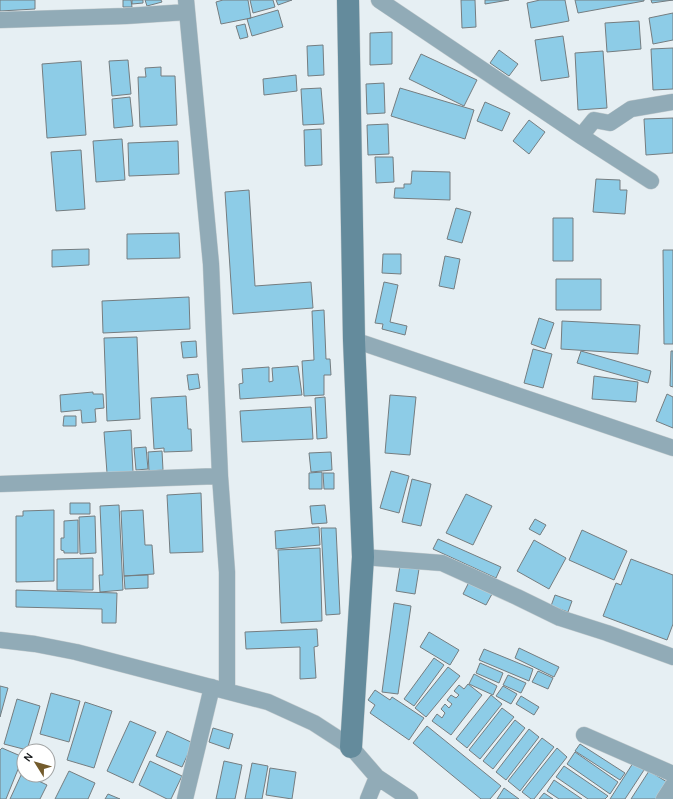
<svg xmlns="http://www.w3.org/2000/svg" width="673" height="799" viewBox="0 0 673 799" font-family="Karla,sans-serif">
  <style>
    .building { fill: #8dcce7; stroke: #757d80 }
    .lines { fill: none; stroke-linecap: round; stroke-linejoin: round }
    .street-casing { stroke: #c4cccf; stroke-width: 17 }
    .secondary-casing { stroke: #c4cccf; stroke-width: 23 }
    .street { stroke: #91abb7; stroke-width: 16 }
    .secondary { stroke: #648b9c; stroke-width: 22 }
  </style>
  <rect width="100%" height="100%" fill="#e6eff3"/>
  <!-- building -->
  <path class="building" d="M0,0H35V9L0,11Z
    M123,0H131L132,7H123Z
    M132,0H143V3L132,4Z
    M145,0H161L162,2L147,6Z
    M223,0H248L251,18L221,24L216,2Z
    M250,0H273L275,7L253,13Z
    M276,0H292L278,5Z
    M461,0H475L476,27L462,28Z
    M485,0H509L485,4Z
    M540,0H565L569,21L531,28L527,3Z
    M575,0H644V1L578,13Z
    M651,0H673L652,3Z
    M278,10L283,27L252,36L247,19Z
    M673,13V40L653,44L649,18Z
    M639,21L641,49L607,52L605,23Z
    M245,24L248,37L240,39L236,26Z
    M392,32V64L370,65V33Z
    M563,36L569,77L541,81L535,40Z
    M323,45L324,75L308,76L307,46Z
    M673,48V89L653,90L651,49Z
    M499,50L518,64L509,76L490,63Z
    M603,51L607,108L578,110L575,53Z
    M421,54L477,80L464,106L409,79Z
    M128,60L131,94L112,96L109,61Z
    M81,61L86,135L47,138L42,64Z
    M161,67V76H175L177,125L140,127L138,77H146L145,68Z
    M296,75L297,91L264,95L263,79Z
    M384,83L385,113L367,114L366,84Z
    M321,88L324,124L303,125L301,89Z
    M400,88L474,110L465,139L391,116Z
    M130,97L133,126L114,128L112,99Z
    M485,102L510,113L502,131L477,121Z
    M673,118V153L646,155L644,119Z
    M529,120L545,132L529,154L513,141Z
    M388,124L389,154L368,155L367,125Z
    M321,129L322,165L305,166L304,130Z
    M122,139L125,180L96,182L93,141Z
    M178,141L179,174L129,176L128,143Z
    M81,150L85,209L56,211L51,152Z
    M375,157H393L394,182L376,183Z
    M412,171L450,172V200L394,198L395,188H404V184H411Z
    M596,179L620,180V190H627L625,214L593,212Z
    M249,190L255,286L311,282L313,308L233,314L225,192Z
    M456,208L471,212L462,243L447,239Z
    M553,218H573V261H553Z
    M179,233L180,258L127,259V234Z
    M89,249V265L52,267V250Z
    M663,250H673V344H664Z
    M383,254H401V274L382,273Z
    M445,256L460,259L454,289L439,286Z
    M556,279H601V310H556Z
    M384,282L398,285L390,322L407,326L405,335L382,329L383,324L375,323Z
    M189,297L190,329L103,333L102,301Z
    M324,310L326,359H330L331,375H324V395L304,396L302,361L314,360L312,311Z
    M539,318L554,323L545,349L531,344Z
    M562,321L640,325L638,354L561,349Z
    M137,337L140,419L107,421L104,338Z
    M196,341L197,357L183,358L181,342Z
    M533,349L552,354L543,388L524,383Z
    M581,351L651,371L648,383L577,363Z
    M671,351H673V387L670,386Z
    M298,366L302,395L240,399L239,384L243,383L242,369L269,367V382L273,381L272,368Z
    M198,374L200,388L189,390L187,375Z
    M594,376L638,382L636,402L592,399Z
    M93,392V394H103L104,408L95,409L96,422L82,423L81,410L61,412L60,395Z
    M667,394L673,397V428L656,421Z
    M390,395L416,397L410,455L385,453Z
    M186,396L188,429H191L192,451L164,452V448L154,449L151,398Z
    M325,397L327,438L317,439L315,398Z
    M311,407L313,439L242,442L240,411Z
    M64,416H76V426H63Z
    M131,430L133,472L107,473L104,432Z
    M146,447L148,469L136,470L134,448Z
    M162,451L163,470L149,471L148,452Z
    M331,452L332,470L311,472L309,453Z
    M391,471L409,476L399,513L380,508Z
    M322,472V489H309V473Z
    M323,473H334V489H324Z
    M412,479L431,484L421,526L402,522Z
    M201,493L203,552L170,553L167,495Z
    M466,494L492,506L473,545L446,533Z
    M70,503H90V514H70Z
    M119,505L123,590L100,592L99,575H103L100,506Z
    M325,505L327,523L312,524L310,506Z
    M54,510V581L16,582V516H23V511Z
    M143,510L145,545H152L154,574L124,576L121,511Z
    M95,516L96,553L80,554L79,517Z
    M535,519L546,525L540,535L529,529Z
    M78,520V553H64V551L61,550V538H64V521Z
    M319,527L320,545L276,549L275,531Z
    M321,528H336L340,614L326,615Z
    M582,530L627,551L614,580L569,560Z
    M438,539L501,567L496,578L433,549Z
    M534,540L566,558L549,589L517,571Z
    M320,548L322,621L281,623L278,550Z
    M93,558V590H57V559Z
    M631,559L673,575V624L667,640L603,616L616,583L621,585Z
    M400,566L419,569L415,594L396,591Z
    M148,575V588L125,589L124,576Z
    M469,582L492,594L486,605L463,594Z
    M16,590L117,593L116,623H102V609L16,607Z
    M555,595L572,601L568,612L551,606Z
    M394,603L411,606L398,694L382,692Z
    M317,629L318,646L314,647L316,678L300,679V647L246,649L245,632Z
    M429,632L459,650L450,665L420,647Z
    M519,648L559,667L554,677L515,658Z
    M484,649L533,669L529,681L479,660Z
    M434,658L444,665L414,706L404,699Z
    M480,663L503,673L499,683L476,673Z
    M448,667L460,676L426,717L415,708Z
    M538,671L553,678L548,689L532,682Z
    M474,674L497,686L493,695L469,684Z
    M508,675L526,683L521,693L503,685Z
    M468,684L482,695L451,735L432,721L437,714L442,718L445,713L441,709L445,704L449,708L452,704L447,700L451,695L456,698L459,695L454,691L459,685L464,689Z
    M0,686L8,688L0,717Z
    M503,686L517,694L511,704L496,696Z
    M375,690L390,700L392,697L424,718L409,740L370,713L375,705L368,700Z
    M51,693L80,701L69,742L40,734Z
    M491,695L502,704L467,748L456,739Z
    M521,696L539,707L534,715L516,704Z
    M17,699L40,706L27,750L4,744Z
    M85,702L112,711L94,768L67,760Z
    M502,708L514,717L480,759L469,750Z
    M515,720L525,728L493,769L483,761Z
    M130,721L156,732L133,783L107,771Z
    M427,726L501,786L490,799H481L413,743Z
    M213,728L233,734L229,749L209,742Z
    M529,729L539,737L506,780L496,772Z
    M167,731L193,743L182,767L156,756Z
    M542,738L554,747L520,791L508,781Z
    M580,744L625,773L620,780L575,751Z
    M2,748L23,757L6,799H0V750Z
    M557,748L567,757L534,799H531L522,792Z
    M575,752L618,782L610,794L567,764Z
    M150,761L182,776L171,799H167L139,785Z
    M224,761L242,765L235,799H216Z
    M252,763L268,766L262,799H245Z
    M633,763L644,770L625,799H610Z
    M564,766L608,796L605,799H588L556,777Z
    M270,768L296,772L292,799L266,795Z
    M69,771L95,783L88,799H55Z
    M649,771L667,782L656,799H631Z
    M22,773L47,785L40,799H10Z
    M554,780L582,799H559L547,791Z
    M504,788L519,799H497Z
    M544,793L553,799H539Z
    M108,794L120,799H105Z"/>
  <g class="lines">
    <!-- street casing -->
    <g class="street-casing">
      <path id="street" d="M186,0L211,264L220,476L227,572V691
        M379,0L581,136L651,181
        M0,20L126,16L187,12
        M581,136L594,120L610,123L631,109L673,102
        M354,340L673,448
        M0,484L220,476
        M363,557L442,563L517,597L560,618L607,633L673,657
        M0,640L35,644L76,652L268,702L314,723L351,747L377,777L410,799
        M584,735L673,774
        M185,799L212,687
        M368,799L377,777
        M664,799L673,785"/>
    </g>
    <!-- secondary casing -->
    <g class="secondary-casing">
      <path id="secondary" d="M348,0L354,340L363,557L351,747"/>
    </g>
    <!-- street -->
    <use href="#street" class="street"/>
    <!-- secondary -->
    <use href="#secondary" class="secondary"/>
  </g>
  <!-- north arrow -->
  <g transform="translate(36 763) rotate(307)"><circle r="19" fill="#ffffff" stroke="#9fa1a1"/>
  <path d="M0-3L7 15L0 10L-7 15Z" fill="#735b2c"/>
  <text y="-6" font-size="11" font-weight="bold" text-anchor="middle" fill="#101315">N</text>
  </g>
</svg>
